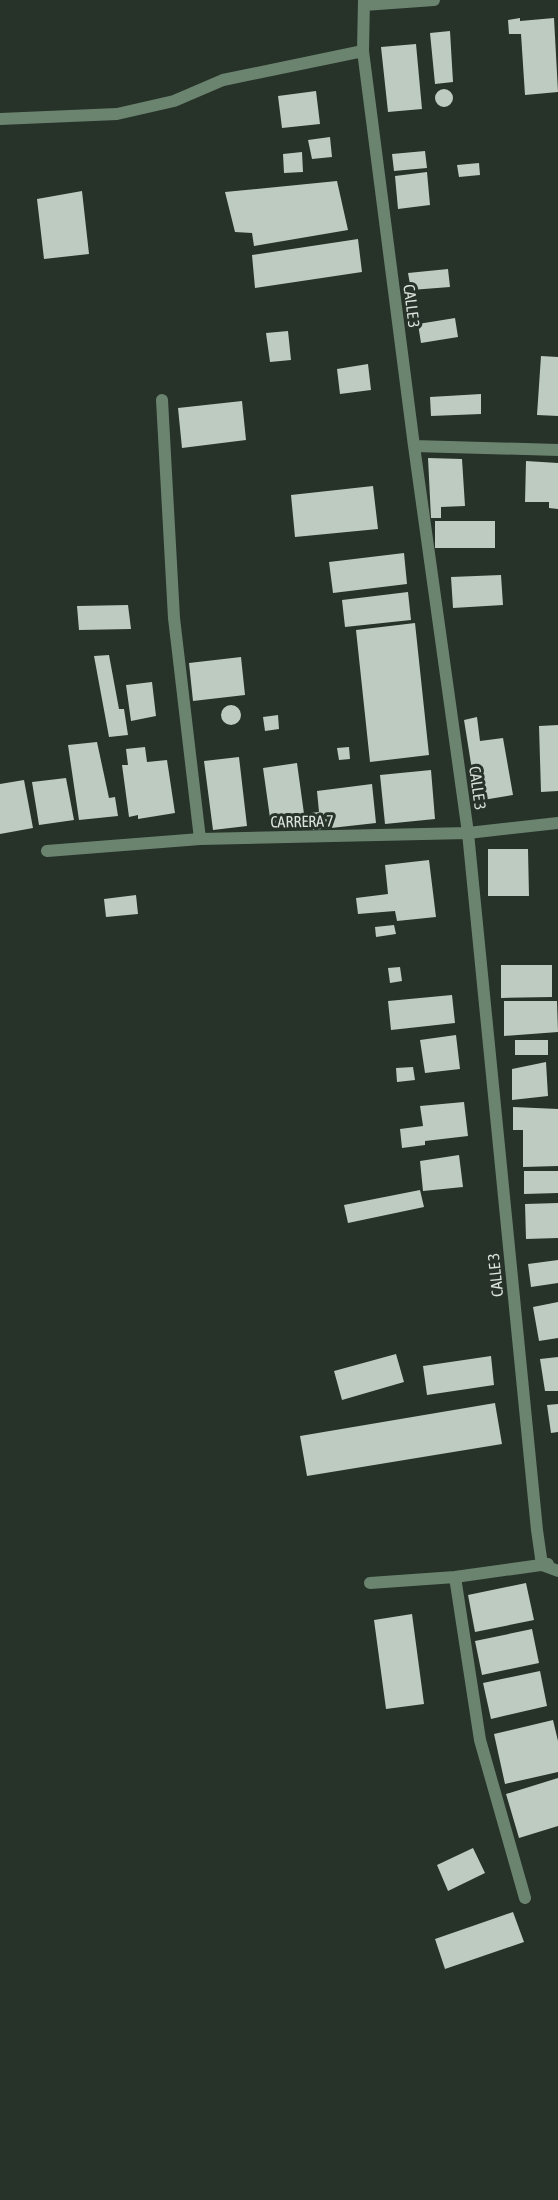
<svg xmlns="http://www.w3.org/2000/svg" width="558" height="2200" viewBox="0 0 558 2200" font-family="'Asap Condensed',sans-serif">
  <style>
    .building { fill: #bdcbc0 }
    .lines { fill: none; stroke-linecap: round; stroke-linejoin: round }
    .street { stroke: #6b8470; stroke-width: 12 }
    .labels { text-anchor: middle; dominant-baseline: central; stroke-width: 6; stroke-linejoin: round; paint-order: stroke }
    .street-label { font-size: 16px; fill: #dce3de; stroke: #273229 }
  </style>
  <rect width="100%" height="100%" fill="#273229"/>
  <!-- building -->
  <path class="building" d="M520,18V21L554,18L558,92L525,95L521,34H509L508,20Z
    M450,31L453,82L435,84L430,33Z
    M416,44L422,109L388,112L381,47Z
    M435 98a9 9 0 1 1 18 0a9 9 0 1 1-18 0Z
    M316,91L320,124L282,128L278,96Z
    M330,137L332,157L312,159L308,140Z
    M425,151L427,168L394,171L392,154Z
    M302,152L303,172L284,173L283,154Z
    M479,163L480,175L459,177L457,165Z
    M427,172L430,205L398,209L395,176Z
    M337,181L348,230L254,246L252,233L235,232L225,192Z
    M82,191L89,254L44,259L37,199Z
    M358,239L362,272L255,288L252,255Z
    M448,269L450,287L411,290L408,273Z
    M455,318L458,337L421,343L418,324Z
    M288,331L291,360L270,362L266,333Z
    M541,356L558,357V416L537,415Z
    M368,364L371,390L340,394L337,369Z
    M481,394V414L431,416L430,397Z
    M242,401L246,440L182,448L178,408Z
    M428,458L462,459L465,506L441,507V518H431Z
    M526,461L558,463V509L549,508V502H525Z
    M373,486L378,529L295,537L291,495Z
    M435,521H495V548H435Z
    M404,553L407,584L333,593L329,562Z
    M501,575L503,605L453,608L451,577Z
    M408,592L411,620L345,627L342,600Z
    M128,605L131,629L79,630L77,606Z
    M415,623L429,755L370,762L356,630Z
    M109,655L119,709H124L128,735L109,737L94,656Z
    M241,657L245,695L193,701L189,663Z
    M152,682L156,716L131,721L126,685Z
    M221 715a10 10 0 1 1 20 0a10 10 0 1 1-20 0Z
    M278,715L279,729L265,731L263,717Z
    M477,717L480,741L503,738L513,795L477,801L464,720Z
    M558,725V791L541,792L539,726Z
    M97,742L109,798L115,797L118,816L79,820L68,745Z
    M145,747L147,762L167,760L175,813L138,819V815L129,817L122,765H128L126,749Z
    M349,747L350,759L339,760L337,748Z
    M239,757L247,826L213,830L204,761Z
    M297,763L305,821L271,825L263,768Z
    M431,770L435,819L385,824L380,775Z
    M66,778L74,820L39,825L32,782Z
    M24,780L33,828L0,834V784Z
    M372,784L376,823L313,830L311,813L319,812L317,791Z
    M488,849H528L529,896H488Z
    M429,860L436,917L397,921L395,911L358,914L356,898L388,894L385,865Z
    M136,895L138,914L106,917L104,899Z
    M394,925L396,934L376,937L375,927Z
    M501,965H552V997L501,998Z
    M400,967L402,981L390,983L388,968Z
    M452,995L455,1023L391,1030L388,1001Z
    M504,1001H557L558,1032L504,1036Z
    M456,1035L460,1069L425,1073L420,1040Z
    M515,1040H548V1055H515Z
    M546,1062L548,1096L512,1100V1069Z
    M413,1067L415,1080L397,1082L396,1068Z
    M464,1102L468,1136L425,1141V1145L402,1148L400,1129L423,1126L420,1106Z
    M513,1107L558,1109V1166L523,1167V1130H513Z
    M459,1155L463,1187L423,1191L420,1161Z
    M524,1171H558V1193L524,1194Z
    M420,1190L424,1207L348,1223L344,1205Z
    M558,1203V1238L526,1239L525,1204Z
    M558,1260V1283L531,1287L528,1264Z
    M558,1302V1338L539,1341L533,1307Z
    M396,1354L404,1382L342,1400L334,1371Z
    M491,1356L494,1385L427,1395L423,1366Z
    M558,1357V1391H545L540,1359Z
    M495,1403L502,1444L307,1476L300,1436Z
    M558,1404V1432L551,1433L547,1405Z
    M526,1583L534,1620L475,1632L468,1595Z
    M412,1614L424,1704L386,1709L374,1620Z
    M532,1629L539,1663L482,1675L475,1641Z
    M540,1671L547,1706L491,1719L483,1683Z
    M553,1720L558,1741V1772L505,1784L494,1734Z
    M558,1778V1826L519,1838L506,1794Z
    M473,1848L485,1873L448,1891L437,1865Z
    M513,1912L524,1942L445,1969L435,1939Z"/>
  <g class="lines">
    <!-- street -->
    <path class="street" d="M364,0L363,51L414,446L468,833L537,1530L542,1565L558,1571
      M364,5L434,0
      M0,119L117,114L174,101L223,80L363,51
      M162,400L174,618L200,839
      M414,446L558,450
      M47,851L200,839L468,833L558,823
      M455,1577L480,1740L525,1898
      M370,1583L455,1577L548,1564"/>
  </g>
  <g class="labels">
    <!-- street labels -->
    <g class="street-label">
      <text transform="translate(412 306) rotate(83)">CALLE 3</text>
      <text transform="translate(478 788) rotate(82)">CALLE 3</text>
      <text transform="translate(302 821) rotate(-1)">CARRERA 7</text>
      <text transform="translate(495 1275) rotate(-96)">CALLE 3</text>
    </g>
  </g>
</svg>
